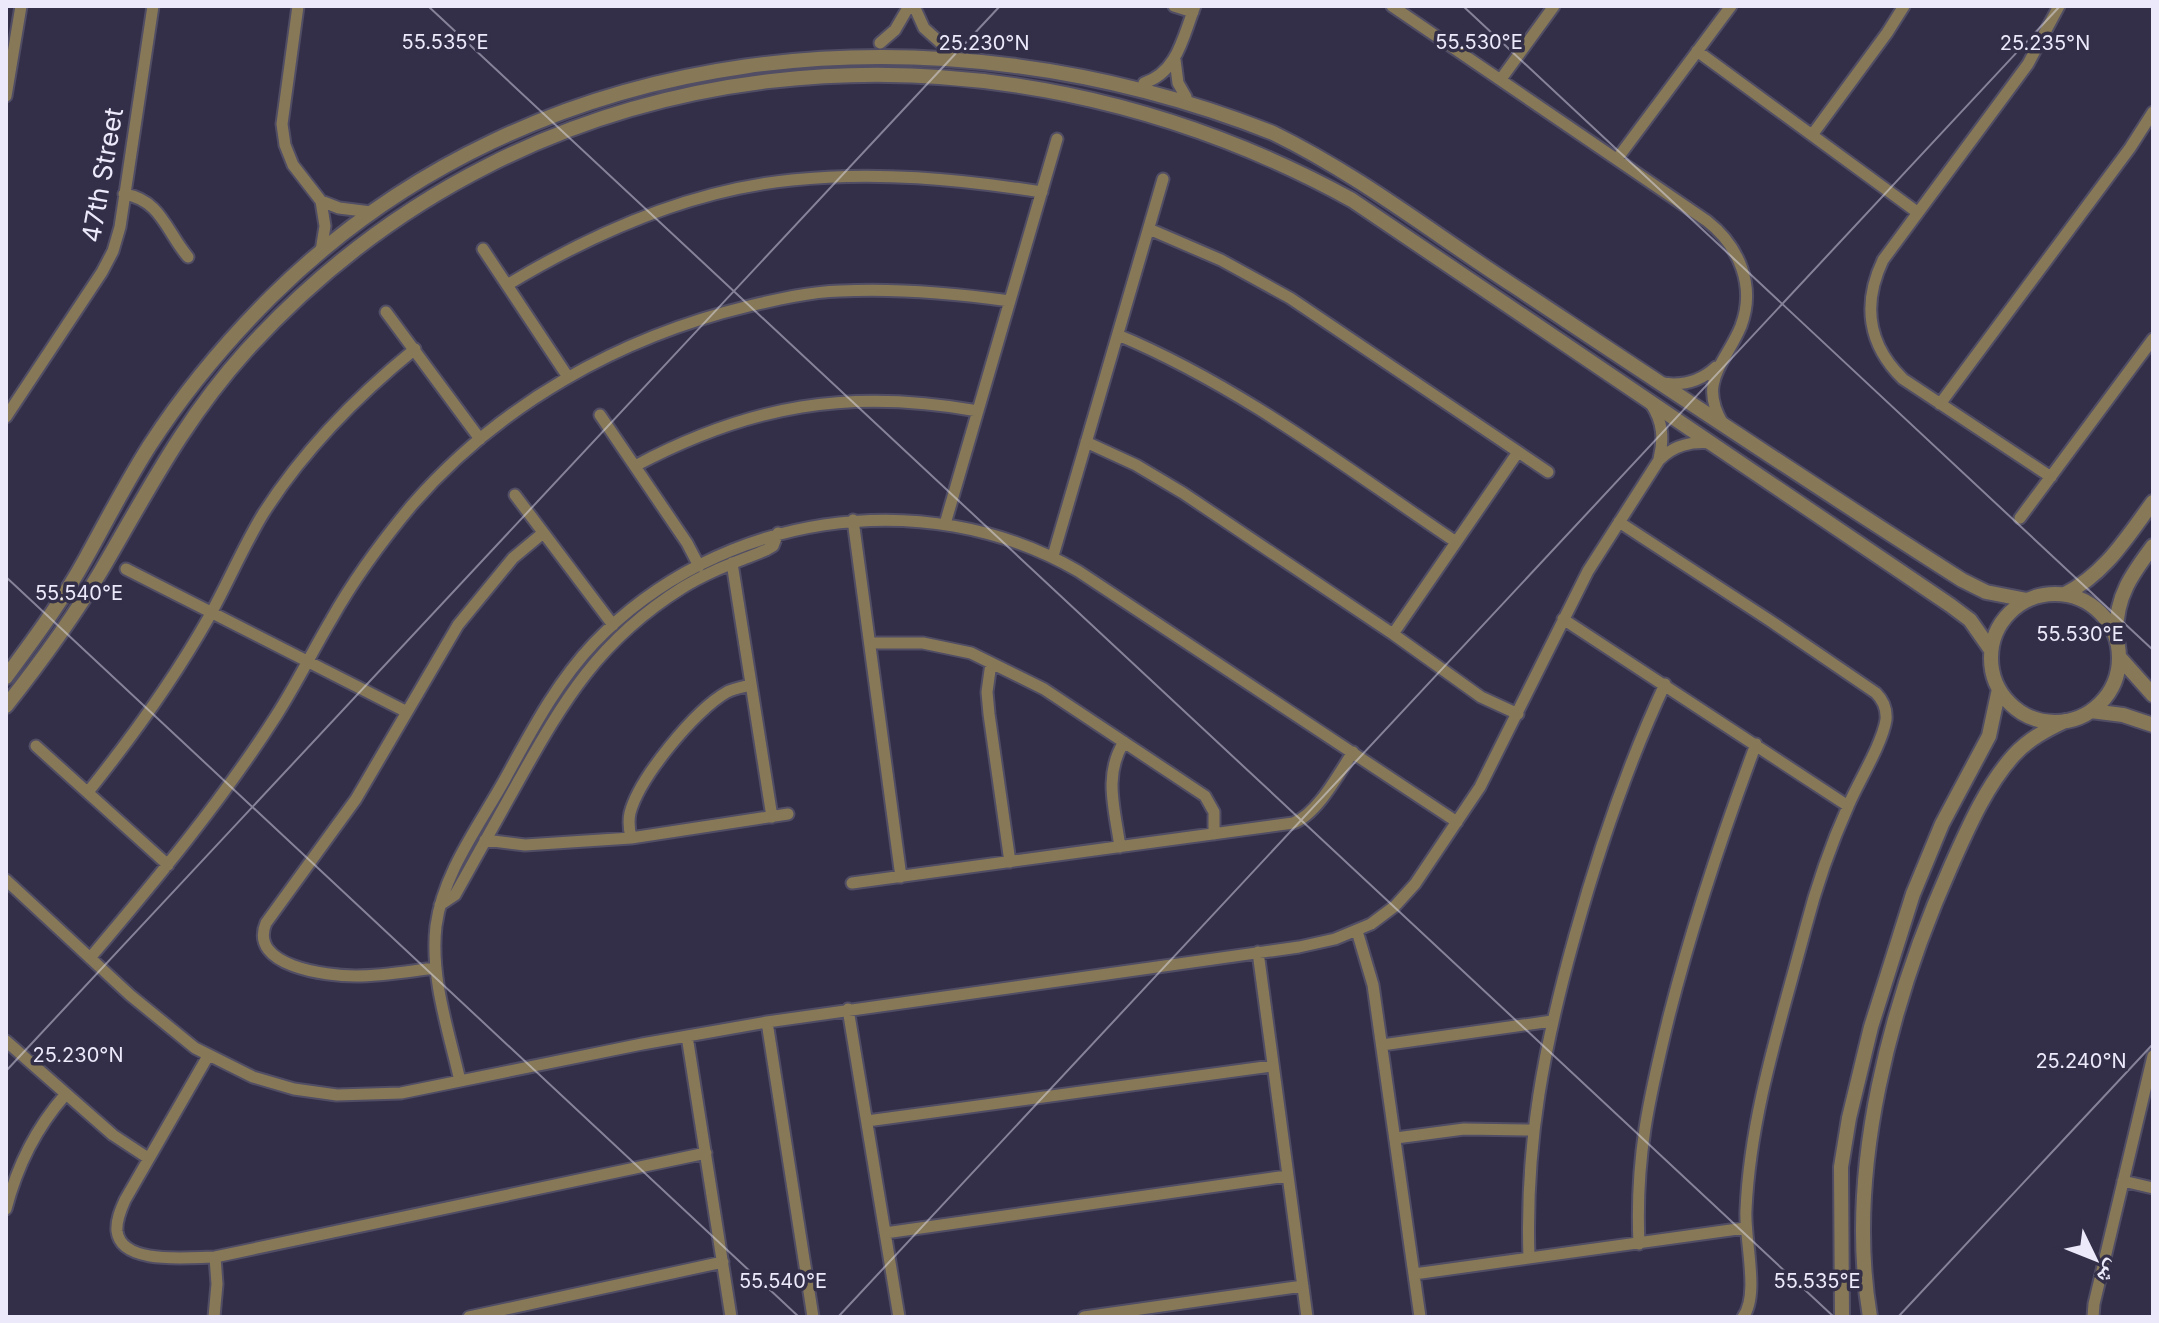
<svg xmlns="http://www.w3.org/2000/svg" width="2159" height="1323" viewBox="0 0 2159 1323" font-family="Inter,'Noto Naskh Arabic',sans-serif">
  <style>
    .lines { fill: none; stroke-linecap: round; stroke-linejoin: round }
    .minor-casing { stroke: #504d65; stroke-width: 15 }
    .tertiary-casing { stroke: #504d65; stroke-width: 18 }
    .minor { stroke: #877957; stroke-width: 11 }
    .tertiary { stroke: #877957; stroke-width: 14 }
    .ticks { fill: none; stroke: #ebe9fa; stroke-width: 2; stroke-opacity: 0.45 }
    .labels { text-anchor: middle; dominant-baseline: central; stroke-width: 7; stroke-linejoin: round; paint-order: stroke }
    .street-label { font-size: 26px; fill: #ebe9fa; stroke: #332f49 }
    .ticks-label { font-size: 20px; text-anchor: middle; fill: #ebe9fa; stroke: #332f49; stroke-width: 7; stroke-linejoin: round; paint-order: stroke }
  </style>
  <rect width="100%" height="100%" fill="#332f49"/>
  <g class="lines">
    <!-- minor casing -->
    <g class="minor-casing">
      <path id="minor" d="M298,6L282,124L285,145L293,165L321,201L325,226L321,251
        M914,6L924,28L943,45
        M1174,6L1193,12
        M1392,6L1707,221C1739,246 1756,286 1741,326C1726,363 1697,381 1723,424
        M880,43L895,30L909,6
        M1697,51L1917,212
        M1175,60L1178,83L1186,97
        M1501,79L1554,6
        M1144,83C1178,72 1183,36 1195,6
        M6,96L21,6
        M1812,135L1887,33L1904,6
        M1617,159L1731,6
        M124,194C161,200 166,231 188,257
        M321,201L339,208L371,212
        M1149,229L1221,260L1290,298L1548,472
        M483,249L568,377
        M507,285C593,233 690,190 792,180C876,171 958,179 1042,192
        M386,312L480,439
        M1118,335C1240,386 1346,468 1456,542
        M1662,383C1682,386 1700,382 1716,367
        M1651,404C1663,422 1664,439 1659,459
        M1940,404L2130,148L2153,112
        M600,415L687,543L699,566
        M6,417L102,272L113,251L120,227L153,6
        M1086,442L1136,465L1183,493L1393,634L1481,697L1518,714
        M635,466C750,405 849,388 978,411
        M2051,477L1903,379C1868,345 1862,304 1883,260L2028,64L2059,6
        M515,495L613,625
        M2020,518L2153,339
        M853,520L901,877
        M1619,522L1769,620L1876,693C1884,701 1887,709 1886,720C1882,744 1859,781 1849,804C1831,844 1816,887 1805,930C1781,1021 1750,1115 1746,1210C1744,1238 1760,1295 1743,1317
        M945,524L1057,139
        M1053,556L1163,179
        M732,563L772,817
        M126,569L407,712
        M1563,619L1848,806
        M1393,634L1518,452
        M870,643H923L971,653L1044,689L1205,796L1214,812V834
        M991,663L987,692L989,714L1010,862
        M36,746L168,865
        M88,792C133,736 174,679 209,617C228,583 243,547 263,514C303,451 357,396 415,349
        M631,838C629,829 628,822 630,813C639,778 695,710 727,692C735,688 743,687 751,685
        M485,840L525,845L631,838L788,814
        M1120,847C1115,810 1103,775 1124,742
        M6,880L130,995L195,1048L253,1077L294,1089L337,1095L401,1093L642,1044L767,1022L1299,947L1335,939L1371,924L1395,906L1415,884L1480,787L1588,571L1659,460C1674,445 1691,441 1712,443
        M852,883L1293,823C1317,815 1339,773 1353,752
        M440,905L455,895C476,858 497,820 518,782C564,700 599,640 682,588C709,571 737,562 766,550L773,546L778,533
        M1357,931L1373,985L1420,1317
        M1258,952L1307,1317
        M90,958C156,880 221,802 276,716C296,685 312,652 331,620C354,579 382,541 412,505C500,404 620,337 749,306C779,299 809,292 840,291C897,288 953,293 1010,301
        M436,968C410,971 383,976 356,976C326,976 248,966 266,923L356,799L458,625L513,558L543,533
        M848,1009L899,1317
        M767,1022L813,1317
        M687,1036L731,1317
        M6,1041L113,1135L148,1158
        M1382,1045L1552,1021
        M208,1056L125,1200C121,1209 116,1220 117,1231C121,1266 190,1257 215,1257L706,1153
        M460,1081C449,1032 430,978 436,926C443,873 479,826 505,779C531,732 556,683 594,643C718,514 922,481 1078,571L1457,822
        M867,1121L1272,1066
        M1396,1138L1464,1129L1532,1130
        M2123,1181L2153,1188
        M6,1209C17,1166 36,1128 65,1095
        M885,1233L1287,1176
        M1639,1244C1635,1158 1649,1098 1669,1016C1693,922 1722,835 1756,744
        M1529,1258C1525,1143 1544,1046 1575,935C1599,848 1627,766 1665,684
        M1414,1274L1745,1228
        M214,1317L217,1284L215,1257
        M469,1317L723,1262
        M1084,1317L1303,1286
        M2093,1317L2094,1304L2153,1056"/>
    </g>
    <!-- tertiary casing -->
    <g class="tertiary-casing">
      <path id="tertiary" d="M1991 658a64 64 0 1 1 128 0a64 64 0 1 1-128 0Z
        M2065,594C2105,574 2127,537 2153,502
        M2116,633C2116,596 2132,574 2153,546
        M2120,658L2153,695
        M6,677C34,639 63,600 86,558C107,520 127,481 150,445C185,391 226,342 271,297C536,34 937,0 1273,133C1359,175 1434,234 1514,286C1663,385 1811,484 1962,580L1986,592L2027,600
        M6,706C40,663 73,618 101,571C148,491 183,421 246,351C535,32 989,0 1352,200L1950,605L1970,620L1991,650
        M2091,711L2123,715L2153,725
        M1842,1317L1841,1167L1849,1118L1871,1027L1913,894L1942,824L1989,736L1999,689
        M1870,1317C1845,1170 1891,1000 1951,866C1968,828 1986,786 2014,755C2029,739 2046,730 2065,721"/>
    </g>
    <!-- minor -->
    <use href="#minor" class="minor"/>
    <!-- tertiary -->
    <use href="#tertiary" class="tertiary"/>
  </g>
  <!-- ticks -->
  <path class="ticks" d="M428,6L1834,1317M1463,6L2153,650M6,577L799,1317M6,1071L1000,6M838,1317L2060,6M1898,1317L2153,1044"/>
  <g class="labels">
    <!-- street labels -->
    <g class="street-label">
      <text transform="translate(102 175) rotate(-80)">47th Street</text>
    </g>
  </g>
  <g class="ticks-label">
    <text x="1479" y="49">55.530°E</text>
    <text x="445" y="49">55.535°E</text>
    <text x="984" y="50">25.230°N</text>
    <text x="2045" y="50">25.235°N</text>
    <text x="79" y="600">55.540°E</text>
    <text x="2080" y="641">55.530°E</text>
    <text x="78" y="1062">25.230°N</text>
    <text x="2081" y="1068">25.240°N</text>
    <text x="783" y="1288">55.540°E</text>
    <text x="1817" y="1288">55.535°E</text>
  </g>
  <!-- border -->
  <rect width="2159" height="1323" fill="none" stroke="#ebe9fa" stroke-width="16"/>
  <!-- north arrow -->
  <g transform="translate(2095 1259) rotate(133)" stroke="#332f49" stroke-width="6" paint-order="stroke">
  <path d="M0-6L14 30L0 20L-14 30Z" fill="#ebe9fa"/>
  <text y="-12" font-size="22" font-weight="bold" text-anchor="middle" fill="#ebe9fa">ش</text>
  </g>
</svg>
